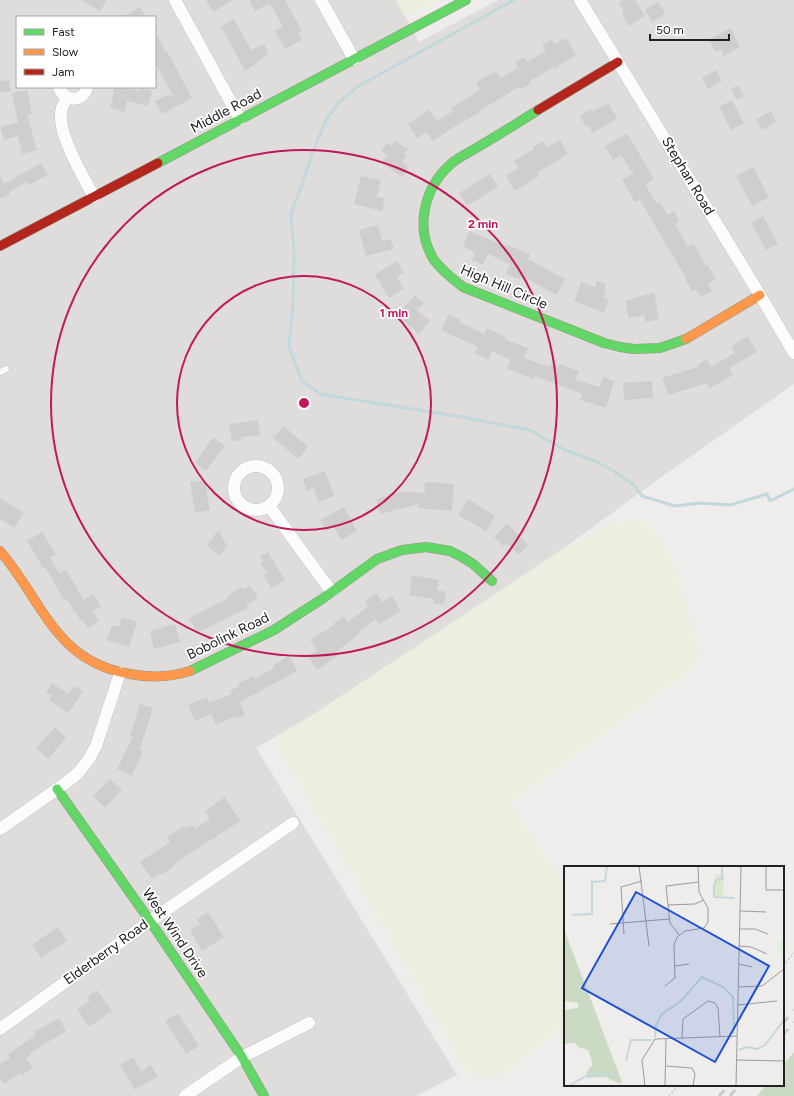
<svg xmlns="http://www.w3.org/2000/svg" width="794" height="1096" viewBox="0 0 794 1096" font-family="Figtree,sans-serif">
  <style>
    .residential { fill: #dedddc; fill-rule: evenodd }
    .farmland { fill: #edede0 }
    .forest { fill: #cbdac3 }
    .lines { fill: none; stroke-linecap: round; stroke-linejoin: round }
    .stream { stroke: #c2d8de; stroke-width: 3 }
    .building { fill: #d0cecc }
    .lane-casing { stroke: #c5c4c3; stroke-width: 7 }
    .street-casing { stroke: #c5c4c3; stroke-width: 13 }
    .fast-casing { stroke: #969784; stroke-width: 10 }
    .slow-casing { stroke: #969784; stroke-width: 10 }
    .jam-casing { stroke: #969784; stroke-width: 10 }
    .path { stroke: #d6ccca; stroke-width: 2; stroke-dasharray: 2 2; stroke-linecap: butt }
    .lane { stroke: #fdfcfc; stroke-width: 6 }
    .street { stroke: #fdfcfc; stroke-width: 12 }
    .fast { stroke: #63d668; stroke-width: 9 }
    .slow { stroke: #ff974d; stroke-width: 9 }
    .jam { stroke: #b3261e; stroke-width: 9 }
    .rail { stroke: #cbcbcb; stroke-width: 3; stroke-dasharray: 8 8; stroke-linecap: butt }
    .ring { fill: none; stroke: #c2185b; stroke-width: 2 }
    .labels { text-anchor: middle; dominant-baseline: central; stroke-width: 3.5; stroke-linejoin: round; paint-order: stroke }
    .street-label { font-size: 14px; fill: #212121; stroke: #fff }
    .inset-river { fill: none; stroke: #c2d8de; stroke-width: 2 }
    .inset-road { fill: none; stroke: #9d9b9a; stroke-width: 1 }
    .view { fill: #1d4ed8; fill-opacity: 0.15; stroke: #1d4ed8; stroke-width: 2 }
    .inset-edge { fill: none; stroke: #212121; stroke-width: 2 }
    .centre { fill: #c2185b; stroke: #fff; stroke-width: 2 }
    .ring-label { font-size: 12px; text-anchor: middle; font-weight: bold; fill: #c2185b; stroke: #fff; stroke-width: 3.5; stroke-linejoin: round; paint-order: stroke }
  </style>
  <rect width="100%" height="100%" fill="#efedeb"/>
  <!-- residential -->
  <path class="residential" d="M0,0H396L419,42L498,0H794V384L660,478L560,551L311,716L256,748L457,1075L416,1096H0ZM17,17H155V87H17Z"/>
  <!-- farmland -->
  <path class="farmland" d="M396,0H440L405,16Z
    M643,518L671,555L699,648L695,668L510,803L565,882V1025L524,1059L503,1074L485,1078L467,1072L273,738L311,716L560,551L613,523Z"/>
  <!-- forest -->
  <path class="forest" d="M794,1052V1096H757L766,1085H783V1065Z"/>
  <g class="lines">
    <!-- stream -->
    <path class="stream" d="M514,0L357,87L339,102L327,118L313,151L303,182L291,213L294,251L293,302L289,347L302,381L320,394L462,417L530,430L565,450L595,461L612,470L633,484L642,496L675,506L700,503L730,505L767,494L770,501L794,489"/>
  </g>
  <!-- building -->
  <path class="building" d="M82,0H107L100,11Z
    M206,0H233L213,12Z
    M249,0H285L302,31L299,33L302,40L285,49L275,31L283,27L270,3L255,11Z
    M623,0H635L645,16L629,26L622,15L624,14L619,2Z
    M658,2L665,14L652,22L645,10Z
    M140,7L146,17H122Z
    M234,19L251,50L264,44L269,54L256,62L257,63L245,71L221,26Z
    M731,28L740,47L724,56L721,50L716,52L709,40Z
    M155,32L166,52L167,51L192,98L162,114L155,101L168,95L173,96L155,62Z
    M566,38L576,55L555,69L554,67L530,81L531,83L521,89L519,87L479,111L480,112L454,127L433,141L427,132L417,138L408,124L429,110L437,121L453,111L451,108L480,90L476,83L483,78L496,71L501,78L518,68L515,62L524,57L527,62L546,51L542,45L552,39L555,44Z
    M716,70L722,81L708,89L702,78Z
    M9,80L11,91L0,93V81Z
    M738,85L744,96L737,100L731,89Z
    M115,87H122L139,91L140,88L152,91L148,106L127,101L124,112L110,108Z
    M27,90L32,114L27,115L37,150L22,154L18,136L4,140L0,127L18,122L12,93Z
    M732,100L744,123L731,130L719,107Z
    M608,103L617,118L593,133L588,125L586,127L580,116L590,109L592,112Z
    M771,111L776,122L762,130L756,119Z
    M627,133L654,179L645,184L657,204L660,202L668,215L674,211L679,221L675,224L688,247L694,244L706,266L708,265L716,279L708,284L712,291L701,297L696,289L692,291L685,279L686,278L640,200L635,202L622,180L633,174L621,155L613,160L605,146Z
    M560,140L568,154L537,173L539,176L515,191L506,176L519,168L514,161L534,149L533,147L543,141L547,147Z
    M396,141L408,149L404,154L407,156L402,162L409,167L402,177L382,163L387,155L381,150L387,143L392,146Z
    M41,163L48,175L29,185L28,181L9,192L10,194L0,199V176L4,184Z
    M753,167L769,197L752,206L736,176Z
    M490,174L498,187L467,206L459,193Z
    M361,176L381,180L377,197L385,198L382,211L354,204Z
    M763,216L778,244L766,250L751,223Z
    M378,225L382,241L391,239L394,249L366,256L359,230Z
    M469,231L506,246V244L530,254L528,259L565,279L557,295L521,276L520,279L506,274L510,264L488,254L483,265L472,260L475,252L463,247Z
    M397,261L404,273L397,277L404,289L389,298L375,274Z
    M597,281L606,284L604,291L606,292L604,298L609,300L604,313L574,301L581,282L595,287Z
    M654,293L659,319L646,322L644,315L629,318L625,301L633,299V298Z
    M415,295L424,303L417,310L430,321L419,334L397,315Z
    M449,314L461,320L460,322L484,334L487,328L506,337L504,339L528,348L524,358L549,367L550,364L559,367L560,364L579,371L576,380L600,387L603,377L614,381L606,408L580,400L582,394L535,376L533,379L507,369L510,360L492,351L488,360L475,353L478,347L441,330Z
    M748,336L757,352L729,368L733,375L710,388L707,383L668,395L662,378L698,367L697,365L707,359L711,367L735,353L731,346Z
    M652,381L653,398L624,400L623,383Z
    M258,420L260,435L241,437V440L232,441L229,424Z
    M284,426L308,447L298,459L273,438Z
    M213,437L225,446L206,471L195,463Z
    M325,471L334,496L318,502L314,488L307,491L303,479Z
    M205,480L210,510L195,513L190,482Z
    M425,482L454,484L452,511L418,508L419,504L380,514L376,499L406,491V492L424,493Z
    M0,498L24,513L14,528L0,518Z
    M468,499L495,516L486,531L458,515Z
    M344,507L357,531L341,540L334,527L327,531L320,520Z
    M507,523L528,545L519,555L506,543L503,546L494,537Z
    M218,530L227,546L220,556L207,546Z
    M42,532L56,554L50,557L59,573L66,570L84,600L93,594L101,606L93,612L99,621L88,628L83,620L81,621L66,598L64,600L45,567L43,568L27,541Z
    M268,552L285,580L271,588L263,575L267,573L261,563L263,561L260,556Z
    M412,575L439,580L437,590L446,592L444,605L433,603L434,599L409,595Z
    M250,585L258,598L246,605L248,608L197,633L189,618L228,598L227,596L242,587L243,589Z
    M377,593L382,602L392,596L401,611L379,624L376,619L358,632L359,634L336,652L338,655L317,670L308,656L317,650L310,640L334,625L333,624L344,616L348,622L368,606L365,601Z
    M122,617L137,622L129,647L107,640L112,625L119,627Z
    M175,624L180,642L154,649L150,631Z
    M289,656L297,671L240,702L245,715L237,719L236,716L216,725L211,714L195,721L188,705L207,697L209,703L232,694L230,691L239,686L238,684L253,676L255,679L275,667L273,665Z
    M52,683L68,694L74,686L83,692L68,713L49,700L52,696L46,692Z
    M140,704L153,708L140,749L143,751L132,776L117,769L133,736H130Z
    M55,727L66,738L48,759L36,748Z
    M110,779L122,790L105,808L93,796Z
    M225,797L240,821L174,864L175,865L162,875L161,873L152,879L140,862L170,842L167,837L184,826L186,828L192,825L195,829L210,819L205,811Z
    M208,912L224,937L202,951L190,930L200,924L197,919Z
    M58,927L67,941L41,958L32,945Z
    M97,990L112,1011L89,1027L77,1009L90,1001L87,997Z
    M178,1013L199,1046L186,1054L165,1021Z
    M59,1018L66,1031L30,1053L31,1055L26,1058L33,1068L22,1075L21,1073L4,1084L0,1078V1064L10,1058L8,1054L36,1035L34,1032Z
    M133,1057L141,1071L151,1065L158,1076L135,1090L120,1065Z"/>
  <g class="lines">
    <!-- lane casing -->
    <g class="lane-casing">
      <path id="lane" d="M0,372L6,369"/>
    </g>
    <!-- street casing -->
    <g class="street-casing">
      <path id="street" d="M175,0L240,119
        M321,0L354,59
        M580,0L760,295L794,353
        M59,87C64,102 84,103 87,87
        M67,98C64,102 62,107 61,112C58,135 83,176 94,197
        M234 488a22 22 0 1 1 44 0a22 22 0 1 1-44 0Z
        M269,506L331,591
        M0,829L67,782L78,773L89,759L96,746L120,673
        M0,1029L150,921L293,823
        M185,1096L242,1057L309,1023"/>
    </g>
    <!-- fast casing -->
    <g class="fast-casing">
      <path id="fast" d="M538,110C518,123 498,135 478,147C470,152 459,157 452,163C424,187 414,228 434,260C442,271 453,279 463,287L604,343L620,347L634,349L660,348L686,339
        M158,163L466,0
        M190,671L274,630L322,599L377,559L402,550L426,547L450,551L462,557L473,564L492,581
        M57,789L150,921L242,1057L264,1096"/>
    </g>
    <!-- slow casing -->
    <g class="slow-casing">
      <path id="slow" d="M686,339L760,295
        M0,551C43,601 55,662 130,674C150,678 171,677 190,671"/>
    </g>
    <!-- jam casing -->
    <g class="jam-casing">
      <path id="jam" d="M538,110L618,62
        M0,246L158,163"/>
    </g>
    <!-- path -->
    <path class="path" d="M783,966L794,953
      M669,1096L679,1085"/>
    <!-- lane -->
    <use href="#lane" class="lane"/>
    <!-- street -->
    <use href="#street" class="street"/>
    <!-- fast -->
    <use href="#fast" class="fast"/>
    <!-- slow -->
    <use href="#slow" class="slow"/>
    <!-- jam -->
    <use href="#jam" class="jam"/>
    <!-- rail -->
    <path class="rail" d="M783,1023L794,1010
      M783,1035L794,1022
      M719,1096L729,1085
      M730,1096L739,1085"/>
  </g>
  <!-- distance rings -->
  <g class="ring">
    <circle cx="304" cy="403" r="127"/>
    <circle cx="304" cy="403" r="253"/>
  </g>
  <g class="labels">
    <!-- street labels -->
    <g class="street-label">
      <text transform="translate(226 111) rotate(-28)">Middle Road</text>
      <text transform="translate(688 176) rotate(59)">Stephan Road</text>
      <text transform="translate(504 287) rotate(23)">High Hill Circle</text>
      <text transform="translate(228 636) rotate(-26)">Bobolink Road</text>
      <text transform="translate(175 933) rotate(56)">West Wind Drive</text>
      <text transform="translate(106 952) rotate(-36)">Elderberry Road</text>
    </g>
  </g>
  <!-- overview -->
  <g transform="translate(564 866)">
    <rect width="220" height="220" fill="#efedeb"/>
    <path d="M160,8L159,30H151V9Z" fill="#dce8cd"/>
    <path d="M0,63L58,216L56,218L42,211L23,212L22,207L29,198L24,184L14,181L11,177L0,178V144L14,142V137L0,135Z" fill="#cbdac3"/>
    <path d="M220,69V89H213L216,86L211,77L217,76Z" fill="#dcf1dc"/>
    <path class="inset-river" d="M158,0V13L152,14L150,20V31L171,32M8,49L28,48V16L41,15L43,0M91,171L92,159L98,148L117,135L138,111L159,121L169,131L170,168M175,184L182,181L193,183L201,179L220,154M62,195L67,174H88M5,220L22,210L53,207"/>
    <path class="inset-road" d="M75,0L85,80M202,0V24H220M104,39L131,38L140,34M176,45L202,46M46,58L105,53M175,63H191L204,68M60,68L57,21L78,15M115,69L106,57L102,20L135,16M175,80L187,81L203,88M175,98L188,101M111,100L125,98M101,120L111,112L110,79L113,71L121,65L140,62L144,56V42L135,26L134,0M174,121L198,120L220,103M174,139L213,135M118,172L119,153L144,135L151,137L154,142L156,171M172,194L220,195M102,200L128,202L131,208L129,220M81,220L78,194L91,173L173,170M101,220L102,173M172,220L177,0"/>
    <path class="view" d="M72,26L205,100L151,196L18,122Z"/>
    <rect width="220" height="220" class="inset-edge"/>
  </g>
  <circle cx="304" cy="403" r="6" class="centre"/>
  <g class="ring-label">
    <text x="483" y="228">2 min</text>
    <text x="394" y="317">1 min</text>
  </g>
  <!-- legend -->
  <rect x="16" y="16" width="140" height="72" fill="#ffffff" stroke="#a6a6a6"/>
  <rect x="24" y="29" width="20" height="6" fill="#63d668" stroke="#a6a6a6"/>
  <text x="52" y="36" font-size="12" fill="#212121">Fast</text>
  <rect x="24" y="49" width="20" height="6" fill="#ff974d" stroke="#a6a6a6"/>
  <text x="52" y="56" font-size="12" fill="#212121">Slow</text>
  <rect x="24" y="69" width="20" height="6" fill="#b3261e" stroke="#a6a6a6"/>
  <text x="52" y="76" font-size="12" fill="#212121">Jam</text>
  <!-- scale -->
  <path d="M650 34v6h79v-6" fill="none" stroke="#212121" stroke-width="2"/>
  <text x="656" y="34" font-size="12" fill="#212121" stroke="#ffffff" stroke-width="3" paint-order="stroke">50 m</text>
</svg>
